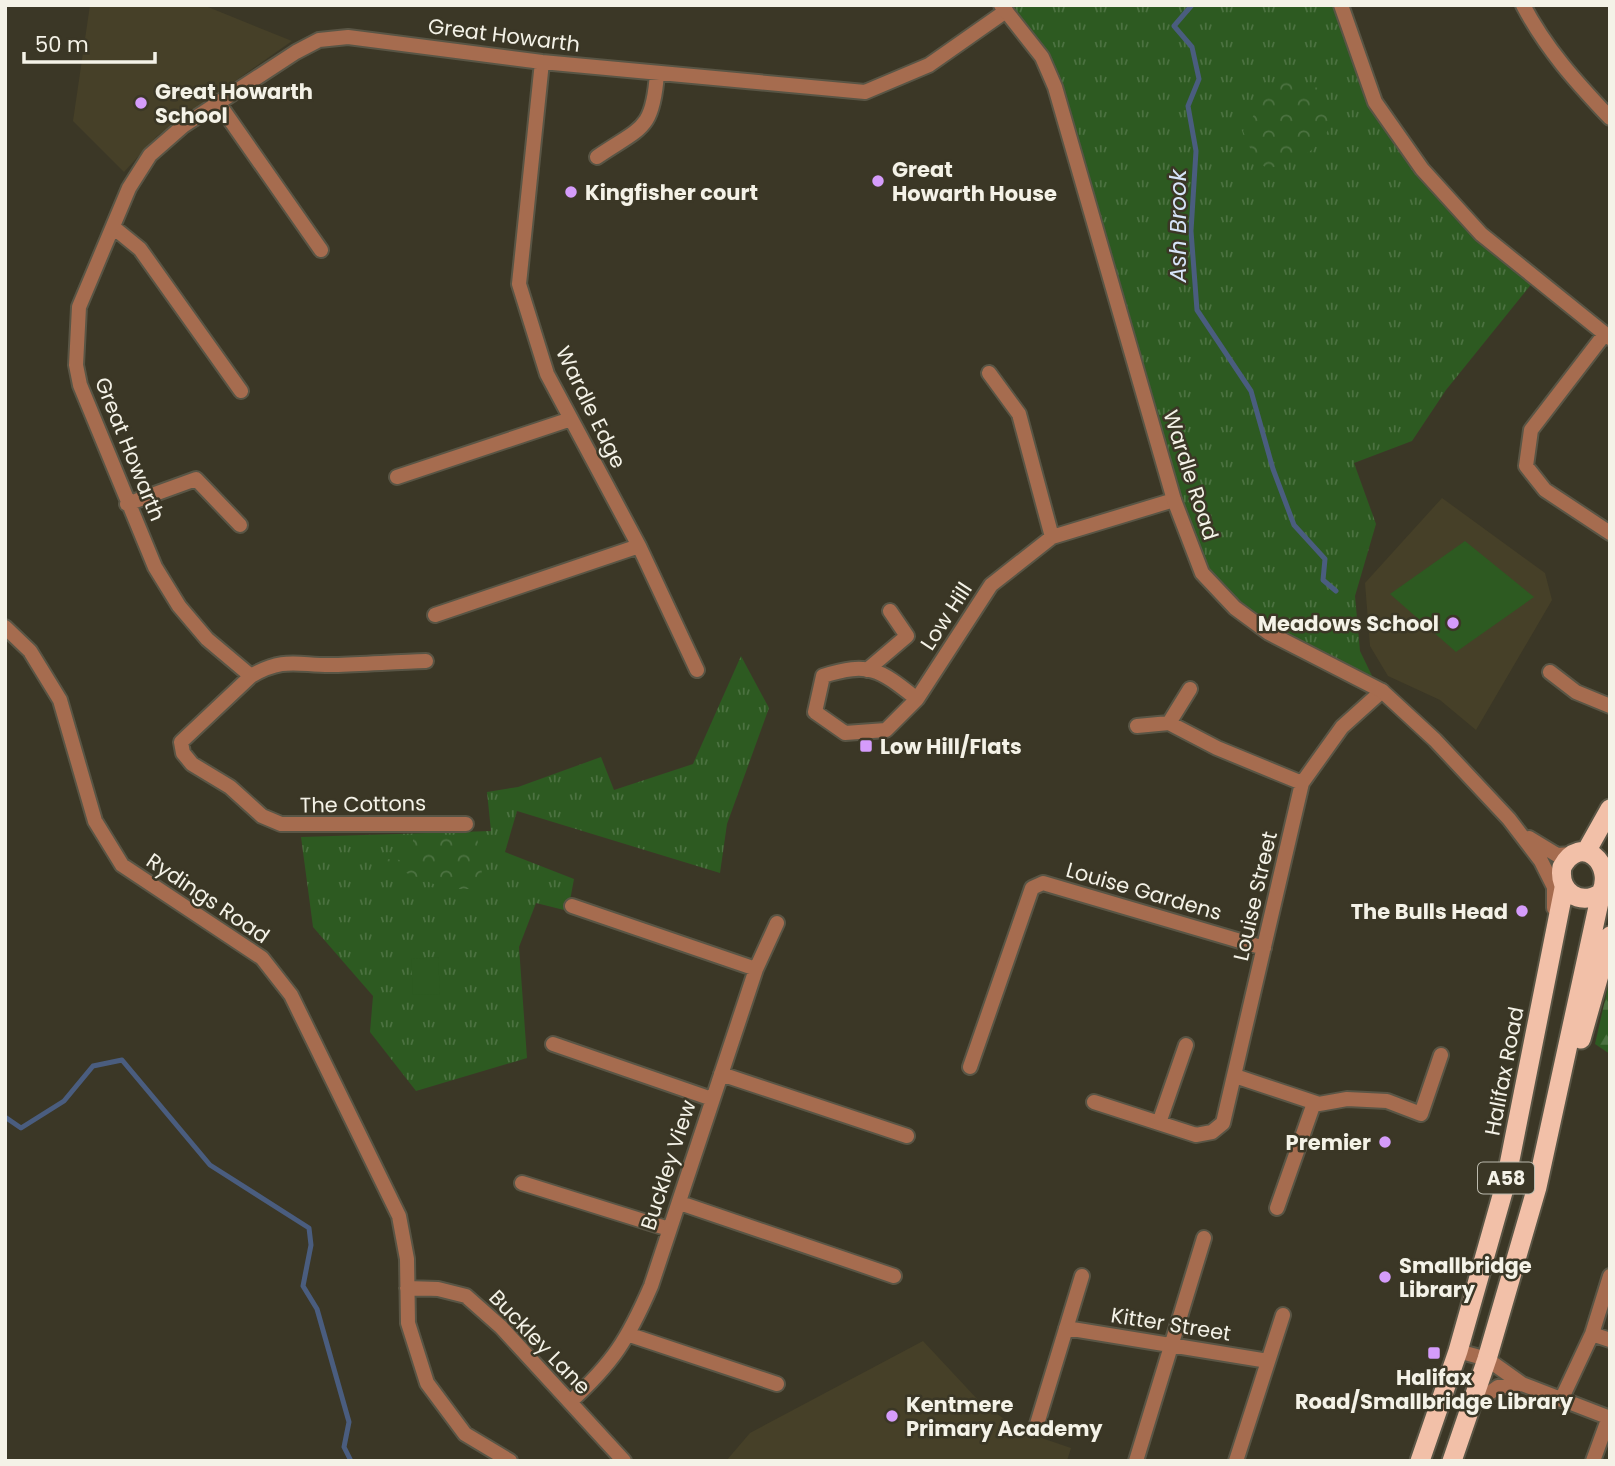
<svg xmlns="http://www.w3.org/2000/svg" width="1615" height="1466" viewBox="0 0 1615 1466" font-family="Poppins,sans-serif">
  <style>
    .built { fill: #464028 }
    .grass { fill: url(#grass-tufts) }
    .forest { fill: url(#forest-firs) }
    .park { fill: url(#park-crowns) }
    .pitch { fill: #2d5a21 }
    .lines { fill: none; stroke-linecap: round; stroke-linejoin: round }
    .stream { stroke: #4a5d7f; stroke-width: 5 }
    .minor-casing { stroke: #595545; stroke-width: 18 }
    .tertiary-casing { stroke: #595545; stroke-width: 18 }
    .trunk-casing { stroke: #595545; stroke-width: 23 }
    .minor { stroke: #a66c4f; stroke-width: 14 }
    .tertiary { stroke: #a66c4f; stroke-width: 14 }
    .trunk { stroke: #f2c0a8; stroke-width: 19 }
    .poi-dot { fill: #d59cfb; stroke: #3b3726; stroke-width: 2.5 }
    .labels { text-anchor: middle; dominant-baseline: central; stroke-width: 5; stroke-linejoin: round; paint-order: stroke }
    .shield { fill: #3b3726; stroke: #bcbaad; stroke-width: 2 }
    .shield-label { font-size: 19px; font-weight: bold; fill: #f4f2e7 }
    .street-label { font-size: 21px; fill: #f4f2e7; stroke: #3b3726 }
    .poi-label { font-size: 21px; font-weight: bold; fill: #f4f2e7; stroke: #3b3726; text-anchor: start }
    .water-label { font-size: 23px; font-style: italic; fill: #d6e3f8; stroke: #3b3726 }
  </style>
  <defs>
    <pattern id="grass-tufts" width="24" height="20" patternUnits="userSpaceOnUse" patternTransform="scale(1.75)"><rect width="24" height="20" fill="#2d5a21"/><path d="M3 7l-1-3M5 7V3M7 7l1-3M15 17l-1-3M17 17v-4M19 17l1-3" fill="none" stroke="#4c7241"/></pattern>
    <pattern id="forest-firs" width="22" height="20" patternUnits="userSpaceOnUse" patternTransform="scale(1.75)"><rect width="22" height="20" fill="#2d5a21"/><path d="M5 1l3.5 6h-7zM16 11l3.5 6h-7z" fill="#4c7241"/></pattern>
    <pattern id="park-crowns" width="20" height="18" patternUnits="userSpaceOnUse" patternTransform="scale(1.75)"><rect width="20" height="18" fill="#2d5a21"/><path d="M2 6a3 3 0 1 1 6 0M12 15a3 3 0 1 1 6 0" fill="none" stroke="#4c7241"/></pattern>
  </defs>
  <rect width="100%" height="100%" fill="#3b3726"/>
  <!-- built -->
  <path class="built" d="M90,5H203L292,41L157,136L124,172L73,121Z
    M1442,498L1545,573L1552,600L1476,730L1440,700L1388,676L1370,646L1365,583Z
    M923,1341L979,1401L1021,1431L1071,1448L1067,1461H726L750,1433Z"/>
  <!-- grass -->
  <path class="grass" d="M1009,5H1337L1353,62L1372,106L1533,282L1446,390L1412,441L1354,463L1376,524L1355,596L1360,651L1375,682L1271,628L1237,601L1207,569L1179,498L1063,87L1046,54Z
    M741,656L769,708L727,824L720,873L517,811L505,852L574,879L568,911L536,903L519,947L527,1058L416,1091L370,1032L373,996L313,927L301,837L491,831L487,792L518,787L601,757L614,790L693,764Z"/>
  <!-- forest -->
  <path class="forest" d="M1610,978V1054L1595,1044Z"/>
  <!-- park -->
  <path class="park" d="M1286,68L1302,83L1321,89L1323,103L1336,116C1317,153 1307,156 1268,169L1255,160L1243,131Z
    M477,836L484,889H446L399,870L384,869L385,859L401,860L403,852L413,853V838Z"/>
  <!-- pitch -->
  <path class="pitch" d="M1465,541L1534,597L1456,652L1390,594Z
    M438,957L440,994L413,995L411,959Z"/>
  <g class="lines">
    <!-- stream -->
    <path class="stream" d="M1192,5L1174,26L1192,47L1199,79L1188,106L1196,151L1191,231L1197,310L1251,391L1273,469L1294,525L1325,559L1323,580L1336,591
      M5,1117L21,1128L64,1101L93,1066L122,1060L210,1165L309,1228L311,1245L303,1286L317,1309L349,1422L344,1447L351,1461"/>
    <!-- minor casing -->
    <g class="minor-casing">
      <path id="minor" d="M1341,5L1375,102L1422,169L1481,234L1610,338
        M1523,5C1546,49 1576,82 1610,118
        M542,62L519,284L547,374L639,546L697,670
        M219,104L321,250
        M597,157C641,127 653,131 657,73
        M113,227L140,249L241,391
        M1604,335L1531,430L1526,466L1545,490L1610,533
        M989,373L1019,414L1052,537
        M397,477L571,419
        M127,504L196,479L240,525
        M435,615L639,546
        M5,627L30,651L60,700L95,821L122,865L262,958L291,995L399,1216L407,1259L408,1323L427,1383L465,1434L510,1461
        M426,661C396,662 365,664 334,665C299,666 285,656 251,676L207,639L179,606L155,567L80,385L76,365L79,307L129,188L150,155L183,126L296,52L319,40L348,37L542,62L865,92L929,65L1006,11
        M867,670L907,636L890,611
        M1550,672L1576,692L1610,706
        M251,676L181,742L183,753L192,764L230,787L262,816L281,824H466
        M917,699C880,670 870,661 823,676L815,712L845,733L886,730L917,699L991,585L1052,537L1174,500
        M1169,723L1217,748L1302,783
        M1137,726L1169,723L1190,689
        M572,906L756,969
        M553,1044L712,1099
        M970,1067L1032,888L1043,883L1264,948
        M721,1074L907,1136
        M1235,1076L1319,1104L1347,1099L1387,1101L1421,1114L1441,1055
        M1094,1102L1196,1135L1212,1132L1223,1123L1302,783L1342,727L1382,691
        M1159,1123L1186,1045
        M522,1183L669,1229
        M680,1203L894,1276
        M1277,1208L1314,1103
        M407,1288L438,1289L466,1296L501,1327L624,1461
        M1066,1328L1268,1361
        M1592,1334L1610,1340
        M630,1335L777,1384
        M1458,1351L1487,1359L1522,1384L1610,1418
        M1561,1400L1592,1334L1610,1276
        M570,1402C613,1363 628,1339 651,1286L756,969L777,923
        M1471,1406L1498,1387L1522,1384
        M1037,1424L1082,1276
        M1136,1461L1204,1238
        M1236,1461L1283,1315
        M1593,1461L1609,1417"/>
    </g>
    <!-- tertiary casing -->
    <g class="tertiary-casing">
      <path id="tertiary" d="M1001,5L1042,57L1055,87L1174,500L1202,573L1235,608L1269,633L1382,691L1435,740L1509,819L1541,861L1554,887V908
        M1529,838L1557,855L1572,854"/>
    </g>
    <!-- trunk casing -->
    <g class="trunk-casing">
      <path id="trunk" d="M1587,850L1610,809
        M1581,1039L1610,936
        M1420,1461L1458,1351L1505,1185L1564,888
        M1452,1461L1487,1359L1537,1187L1601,893C1615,864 1581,832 1562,867C1558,891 1579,907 1601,893"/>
    </g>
    <!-- minor -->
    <use href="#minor" class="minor"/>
    <!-- tertiary -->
    <use href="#tertiary" class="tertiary"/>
    <!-- trunk -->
    <use href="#trunk" class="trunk"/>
  </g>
  <!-- markers -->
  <g class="poi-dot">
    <circle cx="141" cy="103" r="7"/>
    <circle cx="878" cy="181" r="7"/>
    <circle cx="571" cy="192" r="7"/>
    <circle cx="1453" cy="623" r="7"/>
    <rect x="859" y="739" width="14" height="14" rx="3.5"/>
    <circle cx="1522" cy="911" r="7"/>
    <circle cx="1385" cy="1142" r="7"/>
    <circle cx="1385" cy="1277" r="7"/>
    <rect x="1427" y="1346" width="14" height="14" rx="3.5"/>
    <circle cx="892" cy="1416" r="7"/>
  </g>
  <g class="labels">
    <!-- shield labels -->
    <rect class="shield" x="1478" y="1162.5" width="56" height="31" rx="5"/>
    <g class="shield-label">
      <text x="1506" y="1178">A58</text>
    </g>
    <!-- street labels -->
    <g class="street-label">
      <text transform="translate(504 35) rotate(7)">Great Howarth</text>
      <text transform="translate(591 407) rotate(64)">Wardle Edge</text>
      <text transform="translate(130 449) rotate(68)">Great Howarth</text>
      <text transform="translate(1191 475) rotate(72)">Wardle Road</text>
      <text transform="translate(946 616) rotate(-57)">Low Hill</text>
      <text transform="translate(363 804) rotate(-1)">The Cottons</text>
      <text transform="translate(1144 891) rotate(16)">Louise Gardens</text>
      <text transform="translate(1255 896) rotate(-77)">Louise Street</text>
      <text transform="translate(208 898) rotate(34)">Rydings Road</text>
      <text transform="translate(1504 1071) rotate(-79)">Halifax Road</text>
      <text transform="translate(668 1165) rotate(-72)">Buckley View</text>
      <text transform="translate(1171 1324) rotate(9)">Kitter Street</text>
      <text transform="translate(540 1342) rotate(46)">Buckley Lane</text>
    </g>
    <!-- poi labels -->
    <g class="poi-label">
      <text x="155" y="91">Great Howarth<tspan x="155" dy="24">School</tspan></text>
      <text x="892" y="169">Great<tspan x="892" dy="24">Howarth House</tspan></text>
      <text x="585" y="192">Kingfisher court</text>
      <text x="1439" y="623" text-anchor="end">Meadows School</text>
      <text x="880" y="746">Low Hill/Flats</text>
      <text x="1508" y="911" text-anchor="end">The Bulls Head</text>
      <text x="1371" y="1142" text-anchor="end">Premier</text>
      <text x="1399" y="1265">Smallbridge<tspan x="1399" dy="24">Library</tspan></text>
      <text x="1434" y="1377" text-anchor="middle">Halifax<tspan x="1434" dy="24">Road/Smallbridge Library</tspan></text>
      <text x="906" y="1404">Kentmere<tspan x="906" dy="24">Primary Academy</tspan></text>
    </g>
    <!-- water labels -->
    <g class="water-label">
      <text transform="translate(1178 226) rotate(-90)">Ash Brook</text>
    </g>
  </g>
  <!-- border -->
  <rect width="1615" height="1466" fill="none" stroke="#f4f2e7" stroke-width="14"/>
  <!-- scale -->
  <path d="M24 52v10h131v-10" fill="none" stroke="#f4f2e7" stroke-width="3.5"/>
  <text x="35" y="52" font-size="21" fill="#f4f2e7" stroke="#3b3726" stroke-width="5" paint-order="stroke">50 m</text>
</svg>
